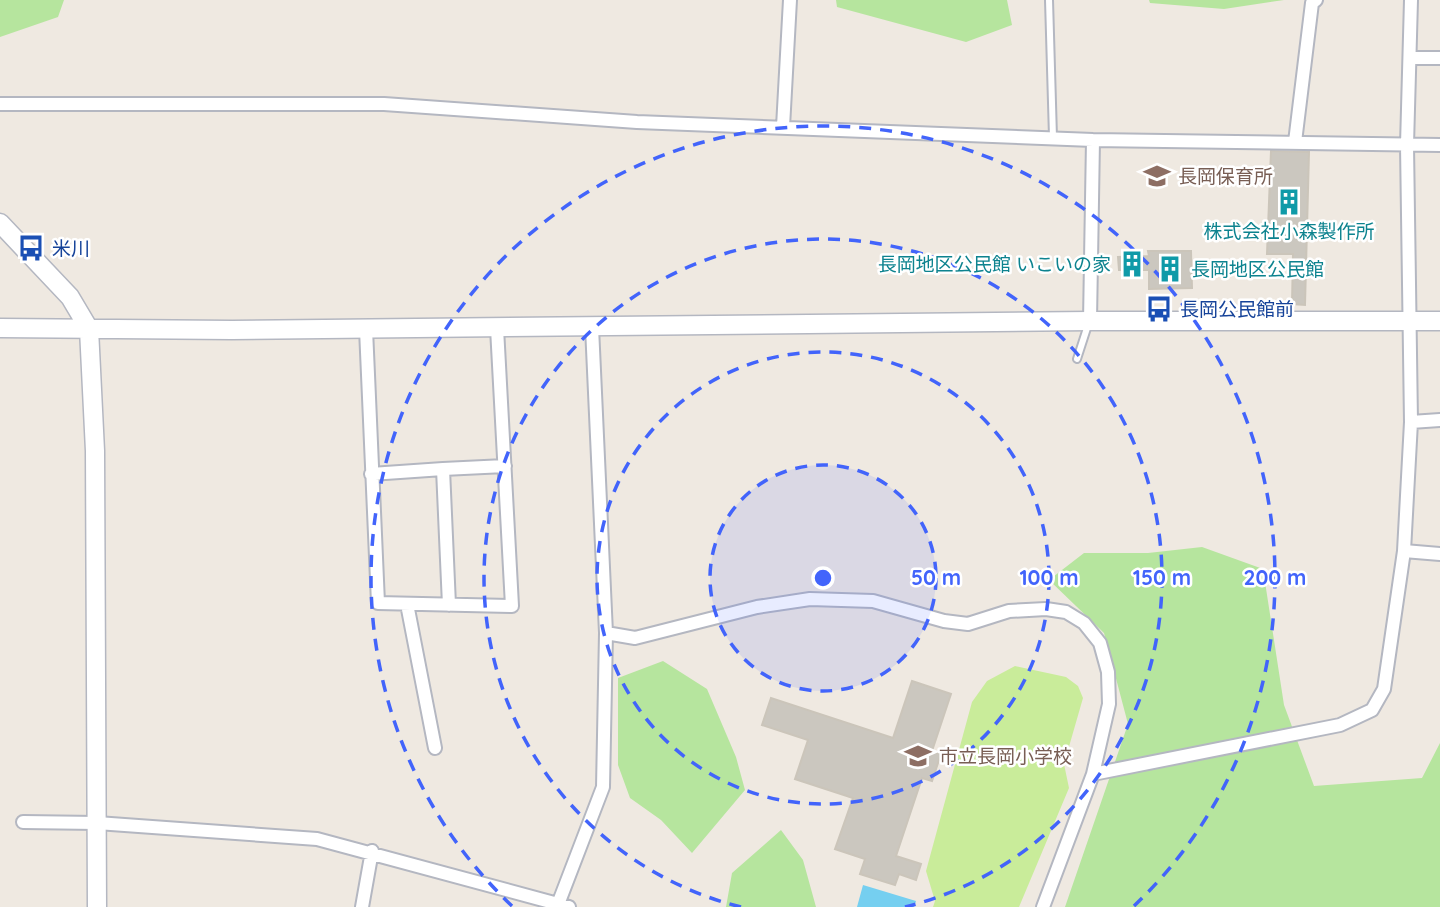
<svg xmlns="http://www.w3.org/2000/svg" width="1440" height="907" viewBox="0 0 1440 907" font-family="Quicksand,'Noto Sans JP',sans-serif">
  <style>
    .green { fill: #b6e59e }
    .pitch { fill: #c9ec9a }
    .water { fill: #75cff0 }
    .building { fill: #cbc7bf; stroke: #cbc5ba; stroke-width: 2 }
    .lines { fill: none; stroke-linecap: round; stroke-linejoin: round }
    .lane-casing { stroke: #b4b7c1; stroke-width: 10 }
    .street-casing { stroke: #b4b7c1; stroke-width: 16 }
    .secondary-casing { stroke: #b4b7c1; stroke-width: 21 }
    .lane { stroke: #fff; stroke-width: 6 }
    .street { stroke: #fff; stroke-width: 12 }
    .secondary { stroke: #fff; stroke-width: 18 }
    .ring { fill: none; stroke: #4264fb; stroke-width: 3.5; stroke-dasharray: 12 9 }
    .labels { text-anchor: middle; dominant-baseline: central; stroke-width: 5; stroke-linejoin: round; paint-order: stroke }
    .education-label { font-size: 19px; fill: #785e54; stroke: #fff; text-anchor: start }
    .culture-label { font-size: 19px; fill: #0d838f; stroke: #fff }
    .transit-label { font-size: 19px; fill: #164399; stroke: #fff; text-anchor: start }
    .centre { fill: #4264fb; stroke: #fff; stroke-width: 3.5 }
    .ring-label { font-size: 21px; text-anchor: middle; font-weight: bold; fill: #4264fb; stroke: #fff; stroke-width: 5; stroke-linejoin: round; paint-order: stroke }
  </style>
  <rect width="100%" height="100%" fill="#efe9e1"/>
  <!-- green -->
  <path class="green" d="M0,0H64L58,17L0,37Z
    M836,0H1007L1012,25L966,42L837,7Z
    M1149,0H1284L1224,9L1150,3Z
    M1202,547L1263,569L1284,705L1314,786L1422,778L1440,743V907H1065L1128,724L1104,633L1049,580L1084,553H1148Z
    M663,661L707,689L736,757L745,790L692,853L661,820L630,798L618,765V678Z
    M781,830L803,860L816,907H726L732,873Z"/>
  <!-- pitch -->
  <path class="pitch" d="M1015,666L1066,677L1078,686L1083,698L1064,764L1069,788L1019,907H933L935,901L926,871L972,702L987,681Z"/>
  <!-- water -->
  <path class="water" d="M863,885L916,901L914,907H857Z"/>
  <!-- building -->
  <path class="building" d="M1271,151L1309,152L1305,305L1292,304L1293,254H1267Z
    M1148,251H1191L1192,288L1149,289V270H1119L1118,257L1149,256Z
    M912,681L951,694L932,751L941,754L932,781L922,778L896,856L921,864L916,880L899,874L895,885L860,874L865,859L835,849L853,798L795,779L808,740L762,725L771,698L893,738Z"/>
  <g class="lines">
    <!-- lane casing -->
    <g class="lane-casing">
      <path id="lane" d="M1049,0L1053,137
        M1077,359L1089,322"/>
    </g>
    <!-- street casing -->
    <g class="street-casing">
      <path id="street" d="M1410,58H1440
        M0,104H384L637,122L1093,140L1440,145
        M783,127L790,0
        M1295,142L1312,3L1316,0
        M1090,321L1093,140
        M366,329L378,603L512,606L497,328
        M1411,422L1440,420
        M371,474L443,469
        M1404,551L1440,554
        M407,604L435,748
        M449,605L443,469L505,466
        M606,633L635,638L757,607L810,599L873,601L944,621L968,624L1009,611L1046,609L1066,612L1084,623L1100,643L1108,672L1109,704L1093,774L1043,907
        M1093,774L1340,725L1372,710L1384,689L1404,551L1411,422L1407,145L1411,0
        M23,822L97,823L317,839L569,907
        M362,907L372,851
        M557,907L603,787L606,633L592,327"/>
    </g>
    <!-- secondary casing -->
    <g class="secondary-casing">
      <path id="secondary" d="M0,223L70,297L89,329L95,451L97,907
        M0,328L232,330L1090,321H1440"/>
    </g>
    <!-- lane -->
    <use href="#lane" class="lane"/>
    <!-- street -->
    <use href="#street" class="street"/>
    <!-- secondary -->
    <use href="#secondary" class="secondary"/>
  </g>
  <!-- distance rings -->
  <circle cx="823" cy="578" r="113" fill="#4264fb" fill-opacity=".12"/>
  <g class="ring">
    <circle cx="823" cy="578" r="113"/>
    <circle cx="823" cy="578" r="226"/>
    <path d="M741 907A339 339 0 1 1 905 907"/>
    <path d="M512 906A452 452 0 1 1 1134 906"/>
  </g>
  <!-- icons -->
  <defs>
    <g id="school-bare" transform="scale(2.1)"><path d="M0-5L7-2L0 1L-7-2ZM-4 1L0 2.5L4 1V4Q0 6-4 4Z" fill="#8d6e63" stroke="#fff" stroke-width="2.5" paint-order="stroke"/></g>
    <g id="building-bare" transform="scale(2.1)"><path d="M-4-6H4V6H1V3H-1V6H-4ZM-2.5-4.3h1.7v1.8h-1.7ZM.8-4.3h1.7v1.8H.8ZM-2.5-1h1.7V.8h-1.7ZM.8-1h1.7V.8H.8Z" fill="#0f9aa8" stroke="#fff" stroke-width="2.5" paint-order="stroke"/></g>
    <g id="bus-bare" transform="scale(2.1)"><path d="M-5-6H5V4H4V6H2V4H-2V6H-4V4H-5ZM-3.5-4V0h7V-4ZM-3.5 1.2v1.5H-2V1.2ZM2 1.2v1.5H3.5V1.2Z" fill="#1a4fb4" stroke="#fff" stroke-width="2.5" paint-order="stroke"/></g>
  </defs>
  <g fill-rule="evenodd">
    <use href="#school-bare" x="1157" y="176"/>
    <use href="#building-bare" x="1289" y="202"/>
    <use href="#bus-bare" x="31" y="248"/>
    <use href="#building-bare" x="1132" y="264"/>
    <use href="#building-bare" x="1170" y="269"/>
    <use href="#bus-bare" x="1159" y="309"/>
    <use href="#school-bare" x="918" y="756"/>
  </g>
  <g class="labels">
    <!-- education labels -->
    <g class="education-label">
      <text x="1178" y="176">長岡保育所</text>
      <text x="939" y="756">市立長岡小学校</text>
    </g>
    <!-- culture labels -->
    <g class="culture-label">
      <text x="1289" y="231">株式会社小森製作所</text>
      <text x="1111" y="264" text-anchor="end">長岡地区公民館 いこいの家</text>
      <text x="1191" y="269" text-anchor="start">長岡地区公民館</text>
    </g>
    <!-- transit labels -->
    <g class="transit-label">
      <text x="52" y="248">米川</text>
      <text x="1180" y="309">長岡公民館前</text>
    </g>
  </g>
  <circle cx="823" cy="578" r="10" class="centre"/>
  <g class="ring-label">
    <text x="936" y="585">50 m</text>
    <text x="1049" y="585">100 m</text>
    <text x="1162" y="585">150 m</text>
    <text x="1275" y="585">200 m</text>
  </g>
</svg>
